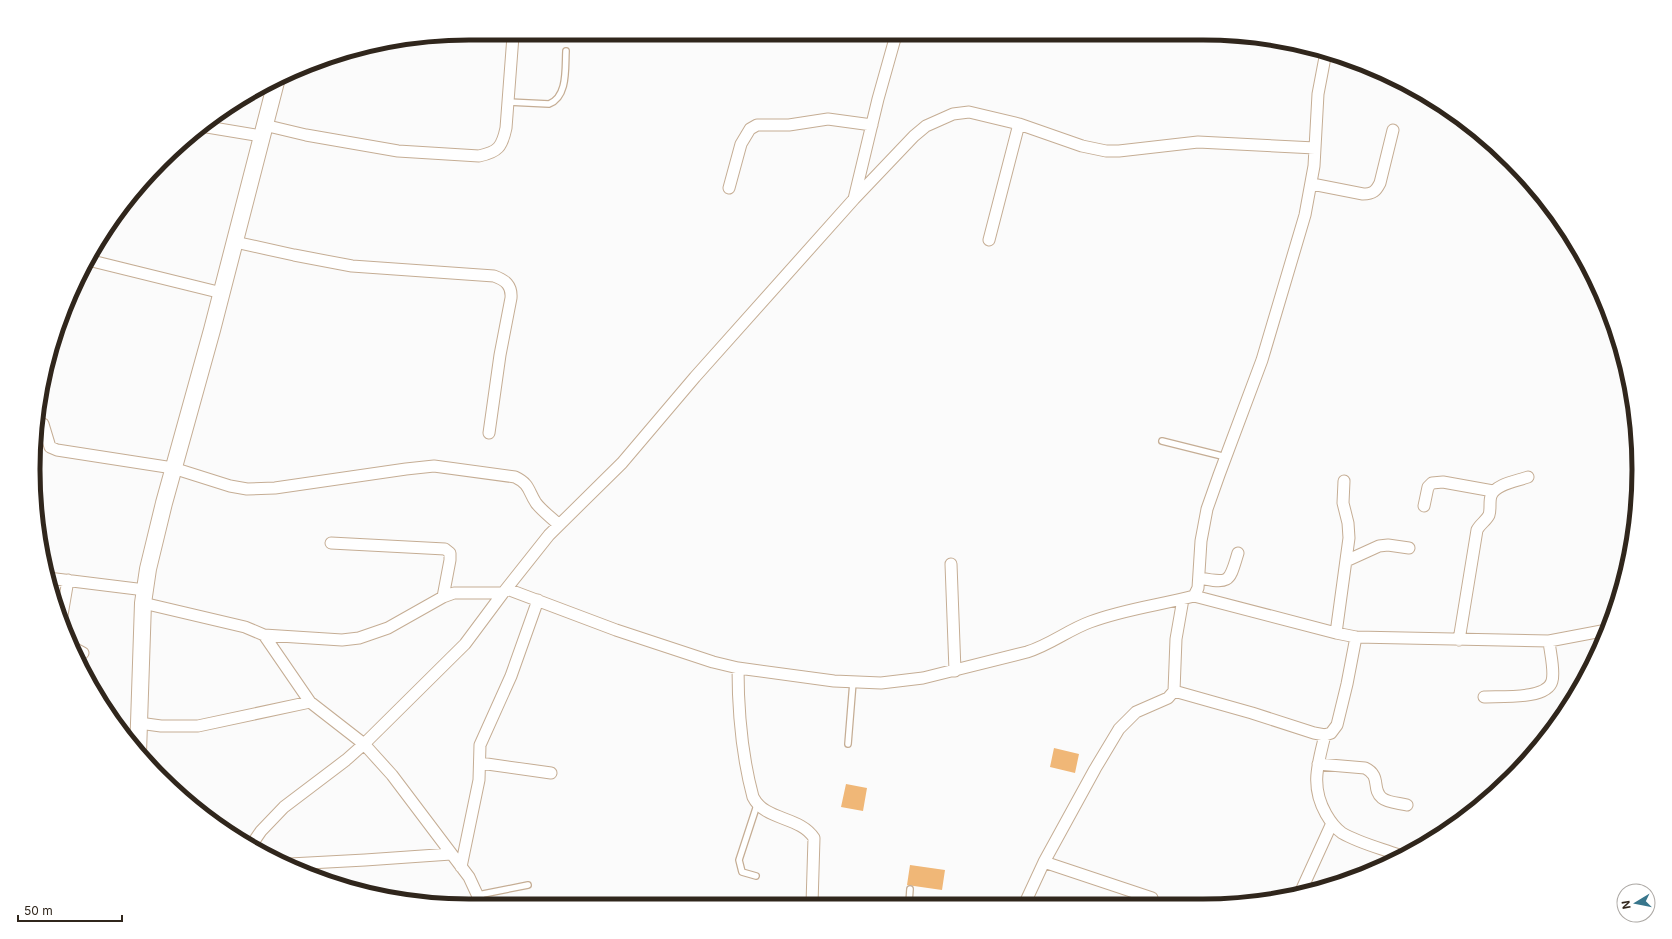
<svg xmlns="http://www.w3.org/2000/svg" width="1672" height="939" viewBox="0 0 1672 939" font-family="Inter,sans-serif">
  <style>
    .building { fill: #f0b777 }
    .lines { fill: none; stroke-linecap: round; stroke-linejoin: round }
    .lane-casing { stroke: #c5ad94; stroke-width: 8 }
    .street-casing { stroke: #c5ad94; stroke-width: 13 }
    .secondary-casing { stroke: #c5ad94; stroke-width: 18 }
    .lane { stroke: #fff; stroke-width: 5.5 }
    .street { stroke: #fff; stroke-width: 11 }
    .secondary { stroke: #fff; stroke-width: 16 }
    .rim { fill: none; stroke: #30261c; stroke-width: 5 }
  </style>
  <rect width="100%" height="100%" fill="#fbfbfb"/>
  <!-- building -->
  <path class="building" d="M1054,748L1079,754L1075,773L1050,767Z
    M846,784L867,788L863,811L841,807Z
    M910,865L945,870L942,890L907,885Z"/>
  <g class="lines">
    <!-- lane casing -->
    <g class="lane-casing">
      <path id="lane" d="M508,102L549,104C568,97 565,68 566,51
        M1162,441L1226,457
        M848,744L853,682
        M756,876L742,872L739,860L757,805
        M478,895L528,885
        M909,903L910,889"/>
    </g>
    <!-- street casing -->
    <g class="street-casing">
      <path id="street" d="M264,125L306,135L398,151L479,156C498,152 502,147 506,128L513,36
        M201,126L261,136
        M1312,184L1363,194C1373,194 1376,191 1380,183L1393,130
        M729,188L741,144L750,129L757,125H789L828,119L872,125
        M854,199L878,99L896,35
        M989,240L1019,124
        M235,242L294,255L352,266L494,276C505,280 512,285 511,298L500,355L489,433
        M88,260L222,293
        M36,421L43,424L50,447L57,450L173,468L230,486L247,489L275,488L406,469L434,466L515,477C530,484 528,491 536,503C542,511 552,518 559,525
        M1424,506L1428,487L1432,483L1443,482L1493,491
        M331,543L445,549L450,553V560L443,597
        M1346,561L1379,546L1388,545L1409,548
        M951,564L955,671
        M48,578L145,590
        M1199,578C1231,584 1229,582 1238,553
        M507,589L616,630L713,662L738,668L834,681L881,683L923,678L1027,652C1050,645 1068,630 1090,622C1124,609 1160,605 1194,596L1198,588L1201,541L1207,509L1219,475L1262,360L1305,215L1314,166L1318,94L1326,52
        M1194,596L1336,633L1356,637L1549,641L1607,630
        M143,603L245,627L264,635L310,702L364,744L392,775L469,877L482,905
        M61,621L68,580
        M1336,633L1349,538L1348,523L1343,503L1344,481
        M264,635L342,640L359,638L388,628L443,597L454,593H503
        M1459,640L1477,530C1480,524 1486,521 1489,515C1491,509 1489,502 1491,496C1495,484 1517,481 1528,477
        M72,647L83,653
        M738,668C738,711 742,756 753,797C765,821 800,816 814,838L812,904
        M1174,691L1252,713L1314,733L1325,735L1331,733L1337,725L1347,684L1356,637
        M1484,697C1500,696 1547,700 1552,681C1555,671 1550,652 1549,641
        M139,723L161,726H198L310,702
        M1325,735C1318,764 1310,786 1326,814C1330,821 1335,828 1342,833C1359,843 1380,848 1399,855
        M480,763L551,773
        M1318,764L1365,768C1382,776 1371,789 1382,798C1388,803 1400,803 1407,805
        M250,847L261,831L284,807L346,760L364,744L465,644L503,593L549,535L622,463L695,377L854,199L914,136L926,126L953,114L969,112L1019,124L1082,146L1106,151H1119L1198,142L1315,148
        M1044,862L1152,898
        M290,864L365,860L451,854
        M461,867L479,780L480,745L511,676L538,600
        M1301,891L1332,823
        M1025,903L1044,862L1095,769L1119,729L1136,712L1168,698L1174,691L1176,639L1183,599"/>
    </g>
    <!-- secondary casing -->
    <g class="secondary-casing">
      <path id="secondary" d="M138,753L143,603L148,569L164,503L212,330L277,78"/>
    </g>
    <!-- lane -->
    <use href="#lane" class="lane"/>
    <!-- street -->
    <use href="#street" class="street"/>
    <!-- secondary -->
    <use href="#secondary" class="secondary"/>
  </g>
  <!-- crop -->
  <path d="M0 0H1672V939H0ZM469 40H1203A429 429 0 0 1 1632 469V470A429 429 0 0 1 1203 899H469A429 429 0 0 1 40 470V469A429 429 0 0 1 469 40Z" fill="#fff" fill-rule="evenodd"/>
  <path class="rim" d="M469 40H1203A429 429 0 0 1 1632 469V470A429 429 0 0 1 1203 899H469A429 429 0 0 1 40 470V469A429 429 0 0 1 469 40Z"/>
  <!-- north arrow -->
  <g transform="translate(1636 903) rotate(260)"><circle r="19" fill="#ffffff" stroke="#aca8a4"/>
  <path d="M0-3L7 15L0 10L-7 15Z" fill="#38768c"/>
  <text y="-6" font-size="11" font-weight="bold" text-anchor="middle" fill="#30261c">N</text>
  </g>
  <!-- scale -->
  <path d="M18 915v6h104v-6" fill="none" stroke="#30261c" stroke-width="2"/>
  <text x="24" y="915" font-size="12" fill="#30261c" stroke="#ffffff" stroke-width="3" paint-order="stroke">50 m</text>
</svg>
